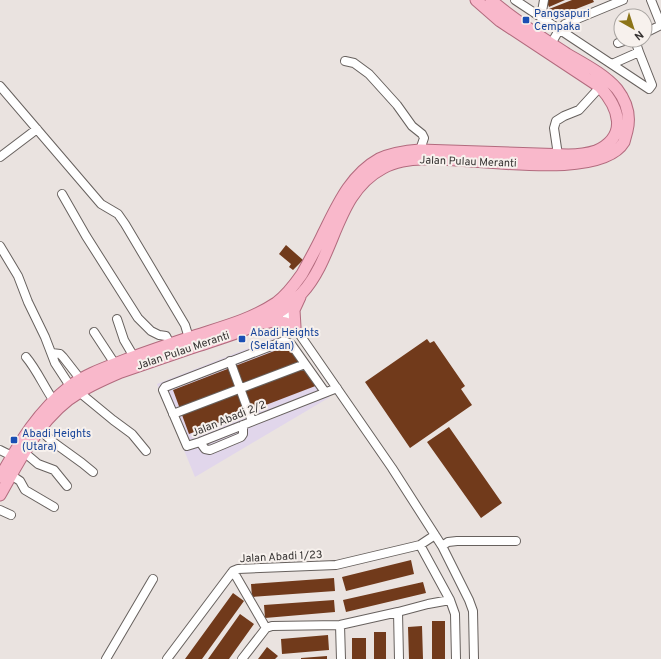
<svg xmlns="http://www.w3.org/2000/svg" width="661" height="659" viewBox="0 0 661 659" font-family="Overpass,sans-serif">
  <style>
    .commercial { fill: #e1d6eb }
    .building { fill: #713a1b }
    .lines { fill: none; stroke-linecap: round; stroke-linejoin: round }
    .minor-casing { stroke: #67615e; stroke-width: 10 }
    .major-casing { stroke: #b26b7e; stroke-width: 13 }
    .minor { stroke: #fff; stroke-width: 8 }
    .major { stroke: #f9b8cb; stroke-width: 11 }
    .transit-dot { fill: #1a4fb4; stroke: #f7f1ed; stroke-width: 1.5 }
    .labels { text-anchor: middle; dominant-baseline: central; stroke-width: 4; stroke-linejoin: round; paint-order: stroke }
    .transit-label { font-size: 11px; fill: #164399; stroke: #f7f1ed; text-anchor: start }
    .street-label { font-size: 11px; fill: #353231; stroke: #f7f1ed }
  </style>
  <rect width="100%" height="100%" fill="#eae3e0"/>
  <!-- commercial -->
  <path class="commercial" d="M285,334L330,397L195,477L157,384Z"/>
  <!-- building -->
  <path class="building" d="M546,0H565L549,7Z
    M572,0H593L594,2L553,18L549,9Z
    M286,245L303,260L293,270L289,267L291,264L279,254Z
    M427,339L430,343L434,341L465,386L461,389L472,405L410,448L365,382Z
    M290,345L302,362L243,385L235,366Z
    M230,368L237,387L180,409L173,390Z
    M306,368L318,385L253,410L245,391Z
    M240,393L247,412L189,434L182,415Z
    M449,427L502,503L481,518L427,442Z
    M411,560L414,574L346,591L342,577Z
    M334,578L335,591L252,597L251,584Z
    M423,582L426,593L346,612L343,600Z
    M233,593L244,601L202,659H185Z
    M334,600L335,612L265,618L264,605Z
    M240,614L254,624L229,659H208Z
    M432,621H445V659H432Z
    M422,626L423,659H409L408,627Z
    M374,632H386V659H374Z
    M328,635L329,650L282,654L281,639Z
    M352,638H366V659H352Z
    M267,647L278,656L275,659H258Z
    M327,656V659H301V658Z"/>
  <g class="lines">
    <!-- minor casing -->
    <g class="minor-casing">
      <path id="minor" d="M515,0L649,89L652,85L639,52L612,64
        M541,17L544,0
        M645,33L661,25L651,0
        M635,40L639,52
        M618,43L627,40
        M551,44L559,30L565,24L623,0
        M345,61L354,63L369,74L397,105L412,126L422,134L424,138L420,150
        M0,86L101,204L118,214L125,224L185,325L189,338
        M558,155L554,128L556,121L564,116L579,110L600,87
        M0,157L37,129
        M62,194L86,236L138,318L151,331L159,335L166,336L170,344
        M0,246L18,276L28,302L45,337L55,363L70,386
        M280,306L392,468L442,546L469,600L473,611L474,659
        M117,319L124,340L134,357
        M94,332L115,364
        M52,353L60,354L63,357L81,380
        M26,357C37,370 44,387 54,401
        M230,361L252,421
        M79,392L113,420L132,434L146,451
        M325,392L291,344L284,341L165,387L163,390L187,446L200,442L337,388
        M173,414L305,364
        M40,430L53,442L82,463L93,472
        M200,442L205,449L210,450L241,437L243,434V425
        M0,450L12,456
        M25,453L38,464L54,470L67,486
        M11,475L20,481L25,490L54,507
        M0,510L11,515
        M420,545L450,600L455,614L456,659
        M442,546L448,542L457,541H516
        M233,571L266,628
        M398,612L399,659
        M340,625L341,659
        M106,659L153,579
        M167,659L233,571L238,569L336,565L420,545L435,535
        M242,659L263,632L266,628L272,626L340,625L398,612L428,604L450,600"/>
    </g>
    <!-- major casing -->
    <g class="major-casing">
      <path id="major" d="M265,323C275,320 286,322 295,327
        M295,327L294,310L300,297
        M0,477C20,442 38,411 70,386C86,374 107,367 125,360C146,352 167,345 188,338C218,328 249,321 276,303C286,296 295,284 302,274C309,261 317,247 323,234C337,206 350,175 379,159C392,153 406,151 420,150L568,155C577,155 587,154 596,151C629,136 619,108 600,87L500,21L476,0
        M0,495C21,458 42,414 80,392C93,384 107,378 121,372C144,364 167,356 191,348C230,335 273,325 302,293C336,256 335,193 383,168C394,162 410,159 422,159C465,156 600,183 624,142C625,139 626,134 627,131C631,115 627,102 617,89C604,74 584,64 567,54C541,37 514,20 491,0"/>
    </g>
    <!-- minor -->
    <use href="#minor" class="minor"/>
    <!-- major -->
    <use href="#major" class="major"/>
  </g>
  <!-- markers -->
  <g class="transit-dot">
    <rect x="522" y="16" width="8" height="8" rx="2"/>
    <rect x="238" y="335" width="8" height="8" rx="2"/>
    <rect x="10" y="436" width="8" height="8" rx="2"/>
  </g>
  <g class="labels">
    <!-- transit labels -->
    <g class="transit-label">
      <text x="534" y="14">Pangsapuri<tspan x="534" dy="13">Cempaka</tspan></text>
      <text x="250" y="333">Abadi Heights<tspan x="250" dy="13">(Selatan)</tspan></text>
      <text x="22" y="434">Abadi Heights<tspan x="22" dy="13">(Utara)</tspan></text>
    </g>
    <!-- street labels -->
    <g class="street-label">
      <text transform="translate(468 162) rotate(2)">Jalan Pulau Meranti</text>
      <text transform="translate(183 351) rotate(-19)">Jalan Pulau Meranti</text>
      <text transform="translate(229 419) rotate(-22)">Jalan Abadi 2/2</text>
      <text transform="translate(281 557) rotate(-3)">Jalan Abadi 1/23</text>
    </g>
  </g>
  <!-- north arrow -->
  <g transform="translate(633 28) rotate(141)"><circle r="19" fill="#f7f1ed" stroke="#a9a5a2"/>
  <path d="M0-3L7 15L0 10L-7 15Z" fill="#8c7418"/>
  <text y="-6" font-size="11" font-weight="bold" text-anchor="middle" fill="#353231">N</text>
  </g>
</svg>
